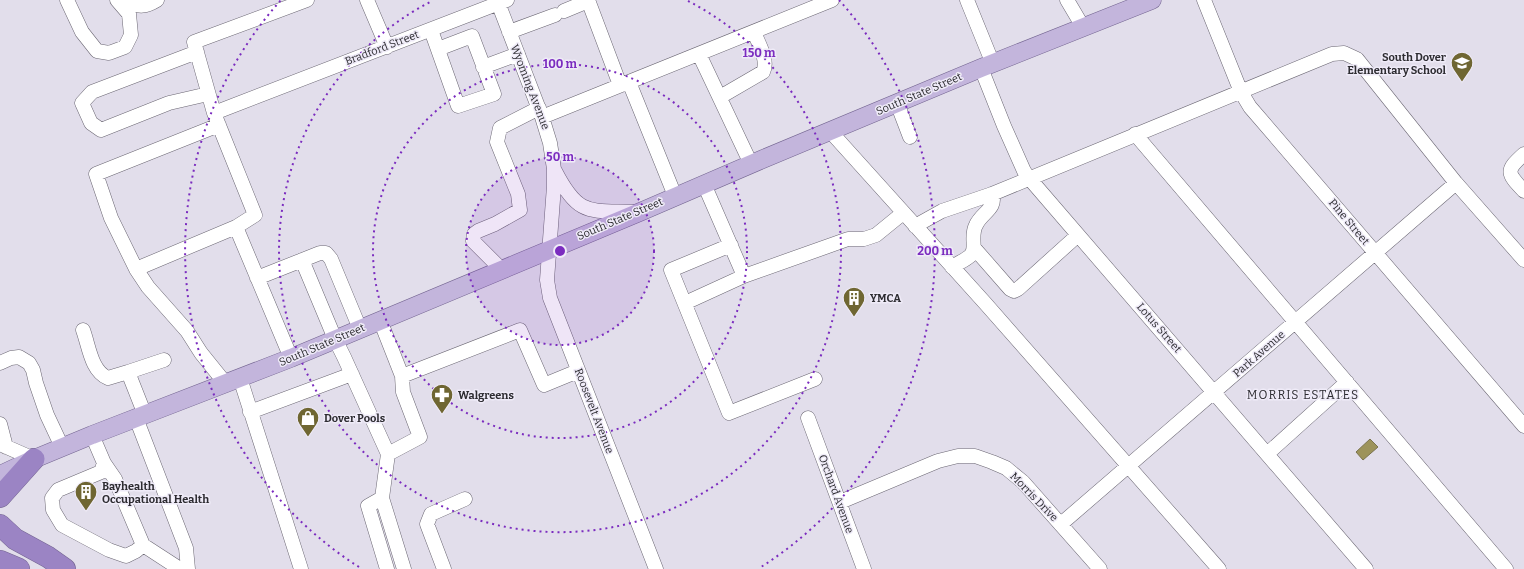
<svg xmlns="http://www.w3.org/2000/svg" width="1524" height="569" viewBox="0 0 1524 569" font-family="Bitter,serif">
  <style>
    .water { fill: #9d935b; stroke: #7b744e }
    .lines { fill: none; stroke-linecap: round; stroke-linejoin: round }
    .minor-casing { stroke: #6b6773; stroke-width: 15 }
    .major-casing { stroke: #746591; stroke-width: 19 }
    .highway-casing { stroke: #746591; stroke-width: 22 }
    .minor { stroke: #fff; stroke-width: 14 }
    .major { stroke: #c3b5dc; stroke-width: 18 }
    .highway { stroke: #9b84c4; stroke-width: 21 }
    .ring { fill: none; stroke: #7b2cbf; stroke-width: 2; stroke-dasharray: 2 4 }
    .labels { text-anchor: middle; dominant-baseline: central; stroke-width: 3; stroke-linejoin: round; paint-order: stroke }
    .street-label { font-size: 11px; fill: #2d2c31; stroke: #efebf8 }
    .poi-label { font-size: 11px; font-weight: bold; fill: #2d2c31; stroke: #efebf8; text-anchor: start }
    .neighbourhood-label { font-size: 12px; letter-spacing: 1px; fill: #2d2c31; stroke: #efebf8 }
    .centre { fill: #7b2cbf; stroke: #efebf8; stroke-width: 2 }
    .ring-label { font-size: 12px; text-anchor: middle; font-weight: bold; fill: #7b2cbf; stroke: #efebf8; stroke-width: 3; stroke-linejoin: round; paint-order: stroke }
  </style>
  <rect width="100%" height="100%" fill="#e2deeb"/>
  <!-- water -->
  <path class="water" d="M1370,439L1378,447L1363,460L1356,452Z"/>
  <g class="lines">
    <!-- minor casing -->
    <g class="minor-casing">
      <path id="minor" d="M67,0L82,32L97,51L109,53L125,47L131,35L129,14L117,0
        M129,0C138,9 147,6 157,0
        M367,0L387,47
        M497,0L542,117L550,143L554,169V186L547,280L550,298L656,569
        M588,0L620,85
        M967,0L993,64
        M1067,0L1083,27
        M1204,0L1241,92L1250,107L1524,426
        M564,11L588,1
        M431,30L458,106L494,94L472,36L438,49
        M509,32L555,15
        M197,52L92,92L82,103L91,123L101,130L169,103L208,94
        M699,54L751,164
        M483,67L518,54
        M981,68L1004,126L1024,171L1029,178L1366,569
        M629,82L675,196
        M720,97L763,72C769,60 758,43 754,32
        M897,103L910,137
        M214,113L194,42L307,0
        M542,117L832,0
        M830,131L985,303L1219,569
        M1135,134L1506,569
        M1524,154C1505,171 1507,173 1524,191
        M555,171C579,218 590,210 637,212
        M704,184L744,276L848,239H864L876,235L903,213
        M915,226L942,211L992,194L1332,54L1344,53L1357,59L1456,183L1524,260
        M236,227L255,215L214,113L507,0
        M731,245L671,270L729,413L815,379
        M975,249L1010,289L1014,291L1018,289L1078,235
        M302,260L335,339L344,357L388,454L420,437L403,392L402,376
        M952,267C958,263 966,260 971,255C977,248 970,236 976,225C982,212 997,209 992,194
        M136,269L111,218L96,174L219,125
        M501,269L473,241L474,234L478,231L495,224L520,210L518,194L497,142L500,128L539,108
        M257,278L320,253H326L331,259L360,329
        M685,303L744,276
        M380,320L402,376L520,330L544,385L578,371
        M83,330C89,346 91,371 108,378L128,372L145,415
        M0,363L11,358L19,357L29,363L33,370L36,383L47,415L62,447
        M128,372L164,360
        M240,378L301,569
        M226,384L201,353L187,331L148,287L136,269L236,227L291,358
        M250,412L352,374
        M136,418L186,548L188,569
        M808,418L864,569
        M0,424L6,447
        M92,435L104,463L115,479L143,545L136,551L126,556L109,550L62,525L53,510L52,498L58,490L101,472L104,463
        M0,444L34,459
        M388,454L382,498L404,569
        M1267,454L1347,382
        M382,498L368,506L387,569
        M840,502L938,461L958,456H975L992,462L1006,468L1023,482L1100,569
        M1061,524L1456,183
        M143,545L180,569
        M444,569L427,524L431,514L465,499"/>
    </g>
    <!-- major casing -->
    <g class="major-casing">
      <path id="major" d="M0,475L34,459L92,435L291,358L640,212L763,159L981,68L1152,0"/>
    </g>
    <!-- highway casing -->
    <g class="highway-casing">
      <path id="highway" d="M0,497L34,459
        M0,525L15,539L48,557L65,569
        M0,561L19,569"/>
    </g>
    <!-- minor -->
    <use href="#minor" class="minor"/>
    <!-- major -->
    <use href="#major" class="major"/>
    <!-- highway -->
    <use href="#highway" class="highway"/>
  </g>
  <!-- distance rings -->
  <circle cx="560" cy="251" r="94" fill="#7b2cbf" fill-opacity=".12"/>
  <g class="ring">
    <circle cx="560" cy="251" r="94"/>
    <circle cx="560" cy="251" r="187"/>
    <path d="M688 1A281 281 0 1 1 432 1"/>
    <path d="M359 567A375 375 0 0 1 281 0M839 0A375 375 0 0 1 761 567"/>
  </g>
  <!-- icons -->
  <defs>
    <g id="school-pin" transform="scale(1.15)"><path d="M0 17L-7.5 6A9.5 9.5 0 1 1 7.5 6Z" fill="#6f6632" stroke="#efebf8"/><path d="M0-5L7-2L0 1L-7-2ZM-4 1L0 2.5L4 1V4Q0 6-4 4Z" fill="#fff"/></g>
    <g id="building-pin" transform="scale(1.15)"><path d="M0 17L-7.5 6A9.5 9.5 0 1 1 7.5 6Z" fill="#6f6632" stroke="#efebf8"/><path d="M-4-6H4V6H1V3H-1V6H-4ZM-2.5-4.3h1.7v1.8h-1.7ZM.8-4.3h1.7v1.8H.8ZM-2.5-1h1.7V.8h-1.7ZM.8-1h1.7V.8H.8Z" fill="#fff"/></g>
    <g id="pharmacy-pin" transform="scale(1.15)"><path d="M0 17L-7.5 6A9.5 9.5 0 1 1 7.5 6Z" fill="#6f6632" stroke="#efebf8"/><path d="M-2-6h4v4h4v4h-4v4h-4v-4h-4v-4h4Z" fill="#fff"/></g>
    <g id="shop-pin" transform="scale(1.15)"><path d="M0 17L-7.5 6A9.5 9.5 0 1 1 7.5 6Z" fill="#6f6632" stroke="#efebf8"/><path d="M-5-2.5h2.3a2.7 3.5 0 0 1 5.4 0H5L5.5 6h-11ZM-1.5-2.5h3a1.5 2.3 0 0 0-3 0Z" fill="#fff"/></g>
  </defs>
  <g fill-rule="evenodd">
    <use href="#school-pin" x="1462" y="63"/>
    <use href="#building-pin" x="854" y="298"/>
    <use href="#pharmacy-pin" x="442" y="395"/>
    <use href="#shop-pin" x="308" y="418"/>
    <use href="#building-pin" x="86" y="492"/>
  </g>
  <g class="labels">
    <!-- street labels -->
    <g class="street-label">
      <text transform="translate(382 48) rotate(-21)">Bradford Street</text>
      <text transform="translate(530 87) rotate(69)">Wyoming Avenue</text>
      <text transform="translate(919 94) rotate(-23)">South State Street</text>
      <text transform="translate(620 219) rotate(-23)">South State Street</text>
      <text transform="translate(1349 222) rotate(50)">Pine Street</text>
      <text transform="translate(1159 328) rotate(49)">Lotus Street</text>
      <text transform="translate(322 345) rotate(-23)">South State Street</text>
      <text transform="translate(1259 354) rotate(-41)">Park Avenue</text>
      <text transform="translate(594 411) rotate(69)">Roosevelt Avenue</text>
      <text transform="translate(836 494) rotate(70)">Orchard Avenue</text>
      <text transform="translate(1034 497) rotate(46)">Morris Drive</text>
    </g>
    <!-- poi labels -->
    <g class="poi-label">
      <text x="1446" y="57" text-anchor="end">South Dover<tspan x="1446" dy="13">Elementary School</tspan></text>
      <text x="870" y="298">YMCA</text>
      <text x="458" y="395">Walgreens</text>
      <text x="324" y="418">Dover Pools</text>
      <text x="102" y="486">Bayhealth<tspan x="102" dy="13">Occupational Health</tspan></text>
    </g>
    <!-- neighbourhood labels -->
    <g class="neighbourhood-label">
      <text x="1303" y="395">MORRIS ESTATES</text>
    </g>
  </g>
  <circle cx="560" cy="251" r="6" class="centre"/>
  <g class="ring-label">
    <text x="759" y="57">150 m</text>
    <text x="560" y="68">100 m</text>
    <text x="560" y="161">50 m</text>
    <text x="935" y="255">200 m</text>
  </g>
</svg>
